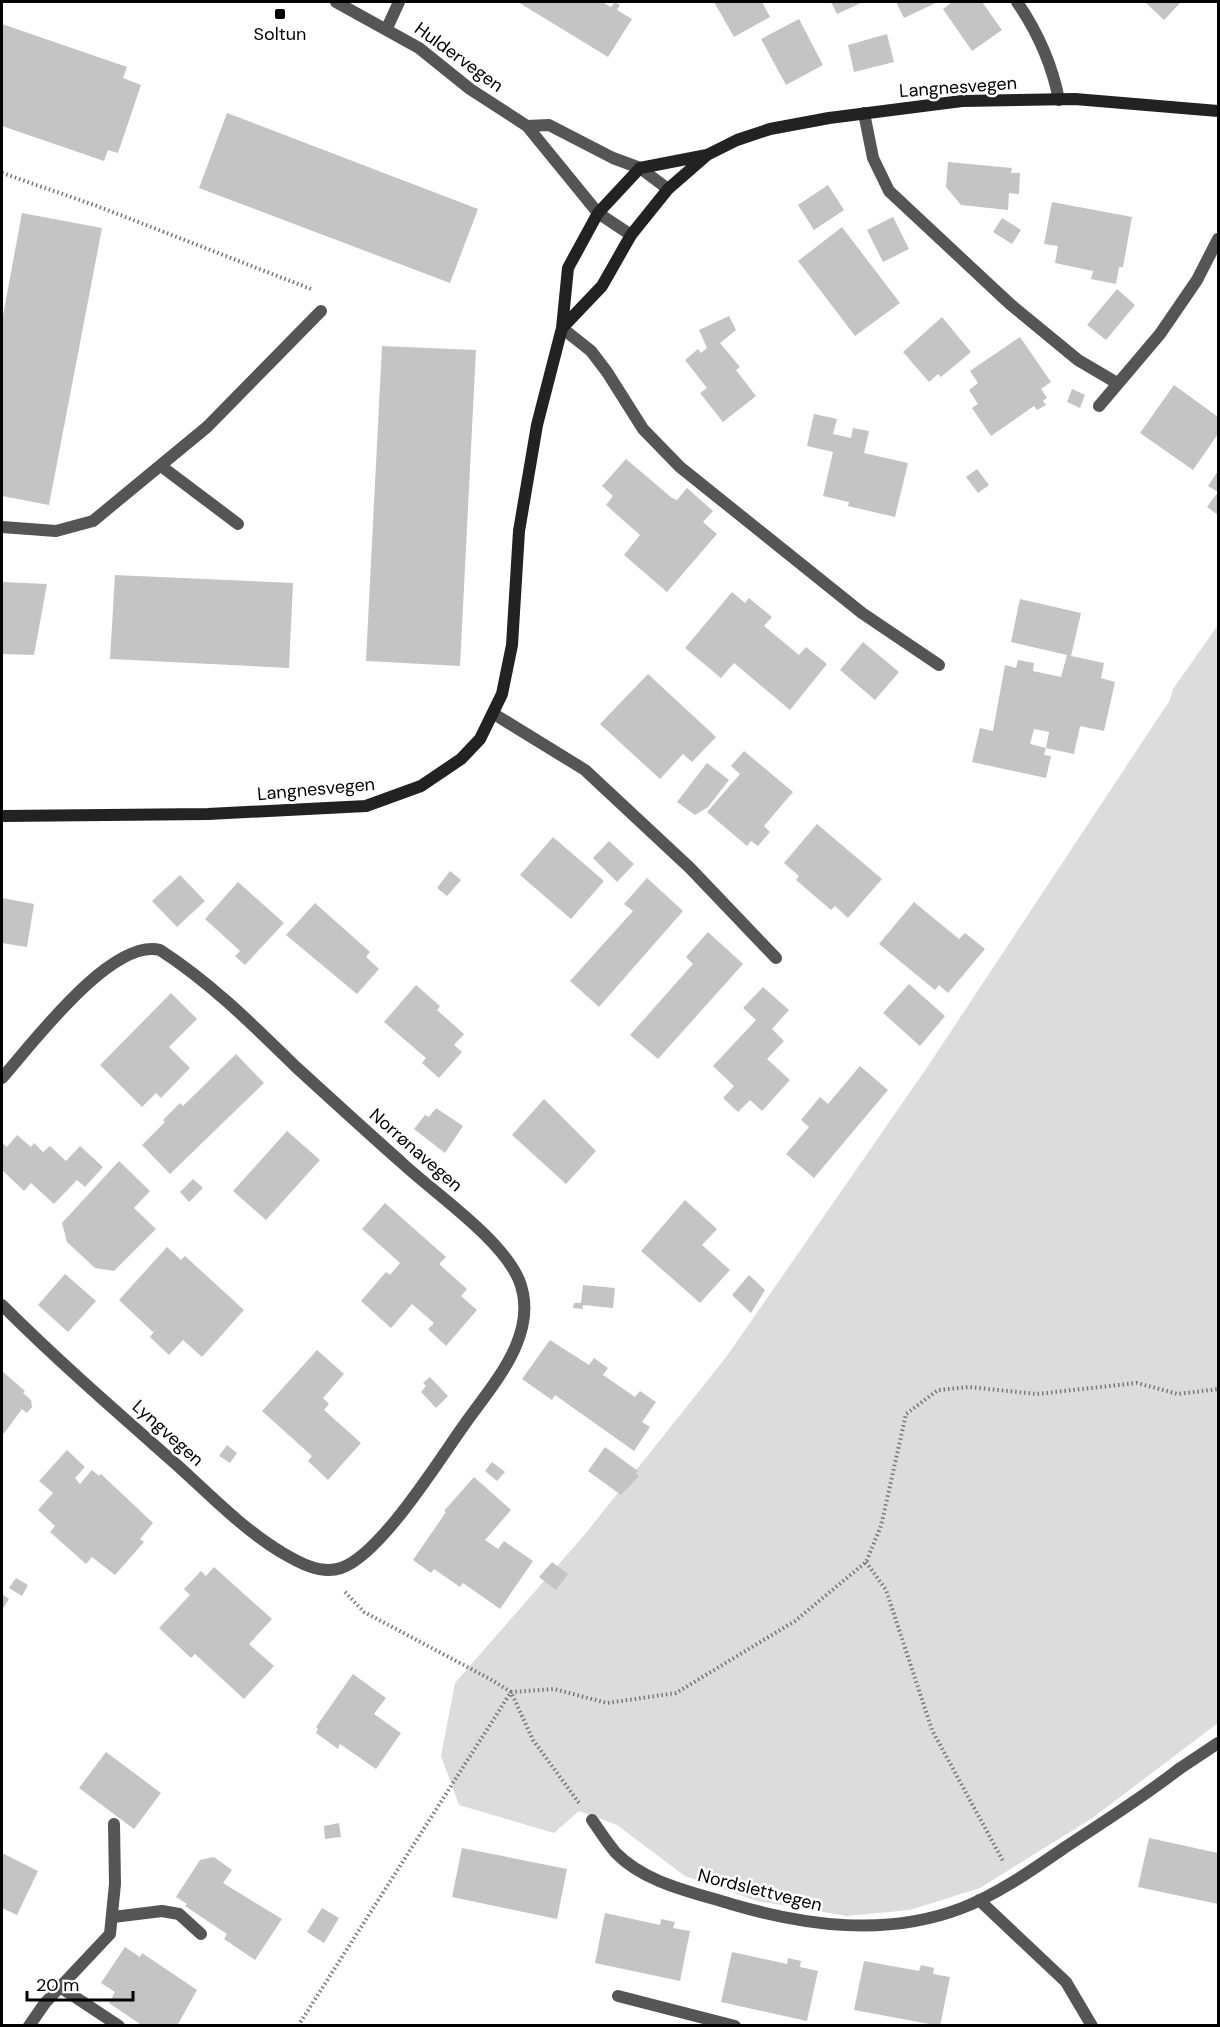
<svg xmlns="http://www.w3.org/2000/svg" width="1220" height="2027" viewBox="0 0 1220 2027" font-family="'DM Sans',sans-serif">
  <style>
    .green { fill: #dcdcdc }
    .building { fill: #c4c4c4 }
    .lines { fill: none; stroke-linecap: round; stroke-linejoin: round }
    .path { stroke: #777; stroke-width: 4; stroke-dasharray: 1.5 3; stroke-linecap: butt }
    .lane { stroke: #555; stroke-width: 12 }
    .street { stroke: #555; stroke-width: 12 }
    .secondary { stroke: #222; stroke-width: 12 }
    .poi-dot { fill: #000; stroke: #fff; stroke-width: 2 }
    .labels { text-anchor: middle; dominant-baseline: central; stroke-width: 5; stroke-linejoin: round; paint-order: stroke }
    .poi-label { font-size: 18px; fill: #000; stroke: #fff }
    .street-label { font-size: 18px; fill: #000; stroke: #fff }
  </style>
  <rect width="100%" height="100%" fill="#fff"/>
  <!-- green -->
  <path class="green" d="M1218,625V1723L1091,1819L980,1888L910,1910L847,1916L757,1901L685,1876L617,1825L579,1811L554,1833L459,1805L441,1756L455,1683L586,1533L727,1356L928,1066L1170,700L1173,689Z"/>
  <!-- building -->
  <path class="building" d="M518,2H602L611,7L615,2L620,5L617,10L632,19L608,57Z
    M714,2H762L770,17L734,37Z
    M831,2H863L837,14Z
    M896,2H938L904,18Z
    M952,2H982L1002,30L972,51L943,9Z
    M1145,2H1181L1164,20Z
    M799,19L823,65L786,85L761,39Z
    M2,24L127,67L123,78L141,85L118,153L108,150L104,161L2,126Z
    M887,34L894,62L854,72L848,45Z
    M227,113L478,209L450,283L199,188Z
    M948,162L1012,168L1011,173H1020L1019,194L1009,193L1008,210L961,205L946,187Z
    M828,185L844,210L814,230L798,205Z
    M1052,202L1132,217L1123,267H1119L1116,284L1091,279L1093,271L1055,263L1058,246L1044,244Z
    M22,213L102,228L49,505L2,496V321Z
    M893,217L909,249L883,262L867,230Z
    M1002,218L1021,230L1012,244L993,232Z
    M842,227L900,303L855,336L798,261Z
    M1117,289L1135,305L1106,340L1087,325Z
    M729,316L736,330L720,343L740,367L736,370L756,396L723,422L700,393L707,388L685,360L698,349L701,353L707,348L699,330Z
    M942,317L971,352L941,377L938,374L929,382L903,352Z
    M1020,337L1051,382L1041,389L1047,398L1043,401L1046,405L1037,410L1034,406L991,436L972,408L978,404L969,390L978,383L970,371Z
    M382,346L476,350L460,666L366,661Z
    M1174,385L1218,417V434L1193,470L1140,433Z
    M1072,389L1085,395L1080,408L1067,402Z
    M814,414L837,419L833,434L851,438L853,428L869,431L864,453L908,463L895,517L848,506L849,502L823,496L833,452L807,446Z
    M626,459L672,498L677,500L687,488L713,511L703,522L717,534L667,592L624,555L640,535L606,505L613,496L602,486Z
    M977,469L989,485L978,493L966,477Z
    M1218,471V515L1207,507L1218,492L1208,486Z
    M115,575L293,583L289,668L110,659Z
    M2,582L47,584L34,655L2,654Z
    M732,592L745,603L749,598L772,617L764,626L799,655L806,647L827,664L790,710L734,663L721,678L685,648Z
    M1020,599L1081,613L1071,656L1104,663L1101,678L1115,682L1104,731L1080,726L1074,754L1046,748L1049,732L1034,729L1030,744L1046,748L1044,755L1051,756L1046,778L972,762L980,728L993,731L1005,665L1016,668L1018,660L1034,663L1033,671L1061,677L1067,655L1011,642Z
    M863,642L899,672L875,700L840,670Z
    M648,674L716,737L692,762L683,754L660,779L600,724Z
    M744,751L793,792L764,826L770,832L758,846L751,841L747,846L707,812L740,774L731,766Z
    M707,763L729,780L708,807L695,815L677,802Z
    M817,824L882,879L848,918L835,906L831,910L796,880L799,876L784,863Z
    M553,837L604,881L571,919L520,875Z
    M609,841L634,864L617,882L593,858Z
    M450,871L461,880L447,896L437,888Z
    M180,875L205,901L177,927L152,901Z
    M647,878L683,911L599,1007L570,981L633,911L624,904Z
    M238,882L284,923L245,965L235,956L240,951L205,919Z
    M2,898L34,904L27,947L2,943Z
    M914,902L959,939L965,933L985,949L948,993L939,985L935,990L879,944Z
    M315,903L370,952L366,957L379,969L357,994L286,935Z
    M708,932L743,964L658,1059L630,1035L693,964L686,957Z
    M909,984L945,1016L920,1046L883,1013Z
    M416,985L440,1006L437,1010L464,1034L454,1045L462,1052L439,1078L422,1063L426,1058L384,1022Z
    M763,987L789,1010L772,1029L784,1041L767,1059L790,1080L762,1111L750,1100L738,1112L723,1098L734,1086L713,1066L756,1020L743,1008Z
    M171,993L197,1019L169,1047L190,1068L161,1098L156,1093L142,1107L100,1065Z
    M236,1054L264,1083L170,1174L142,1145L165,1122L163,1120L180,1103L183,1106Z
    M860,1066L888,1090L814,1178L786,1154L809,1127L801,1120L820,1097L828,1104Z
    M544,1099L596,1151L566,1184L512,1135Z
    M436,1108L463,1126L445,1153L414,1129L425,1115L429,1117Z
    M287,1131L320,1160L266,1220L233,1191Z
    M17,1135L31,1147L34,1143L43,1152L50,1146L66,1161L80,1146L103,1167L85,1187L77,1180L54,1204L31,1183L24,1191L2,1170V1143L7,1147Z
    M119,1161L150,1191L134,1208L156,1229L114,1271L95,1268L67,1242L62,1223Z
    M193,1179L203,1188L189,1202L180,1192Z
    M685,1200L717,1229L702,1245L730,1270L700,1303L641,1251Z
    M385,1203L446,1257L439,1264L467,1289L461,1296L477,1310L446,1346L428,1329L434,1323L412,1304L391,1328L361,1301L386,1272L390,1275L400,1263L362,1229Z
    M167,1247L181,1260L185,1256L244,1310L202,1357L183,1340L169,1355L150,1337L156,1329L153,1332L119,1300Z
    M65,1274L96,1301L68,1332L38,1305Z
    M749,1275L765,1290L751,1313L732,1295Z
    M583,1285L615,1288L613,1308L583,1305V1309L573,1308L574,1303H581Z
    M550,1340L589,1365L594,1358L608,1368L603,1375L635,1397L640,1391L656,1402L642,1422L650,1427L634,1451L555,1395L552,1400L522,1379Z
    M317,1350L344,1374L323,1398L329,1404L324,1410L361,1443L328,1480L308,1461L312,1456L262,1411Z
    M2,1371L25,1391L23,1393L31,1400L32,1407L27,1413L22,1409L2,1436Z
    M430,1377L448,1396L436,1408L421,1392L426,1386L423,1383Z
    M227,1445L237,1453L230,1463L219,1456Z
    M605,1447L638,1471L635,1474L639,1476L621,1495L588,1471Z
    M67,1450L85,1467L75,1478L80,1484L92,1470L99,1476L101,1474L153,1523L140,1539L144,1542L115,1575L92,1557L86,1564L50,1532L55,1526L38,1510L53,1493L39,1481Z
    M492,1462L505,1472L497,1481L485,1471Z
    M474,1477L511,1510L485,1540L498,1549L504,1541L533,1561L500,1609L463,1583L460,1587L434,1569L431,1573L413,1560L446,1512L444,1511Z
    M552,1562L568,1574L556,1590L539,1577Z
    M214,1567L272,1619L249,1644L274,1666L244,1699L195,1654L191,1658L159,1628L190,1595L184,1589L201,1571L206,1576Z
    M16,1578L28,1585L22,1596L9,1588Z
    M2,1594L9,1599L2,1610Z
    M353,1674L386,1698L374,1714L401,1733L376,1769L340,1744L338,1749L316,1733L318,1729L316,1727Z
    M106,1752L161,1793L134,1829L79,1788Z
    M339,1823L341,1837L325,1839L324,1826Z
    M1149,1838L1218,1853V1904L1138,1887Z
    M462,1848L567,1869L557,1919L452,1897Z
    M2,1853L38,1871L17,1915L2,1908Z
    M214,1857L232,1870L223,1883L282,1919L255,1960L224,1939L227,1934L185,1906L187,1904L176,1897L200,1860Z
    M322,1908L339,1918L324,1943L307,1932Z
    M605,1913L660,1925L661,1919L675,1922L673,1928L690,1931L680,1981L595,1963Z
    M125,1947L140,1957L142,1953L197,1990L177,2026H143L109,2003L115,1992L101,1983Z
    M732,1952L787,1964L788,1958L801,1961L800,1967L818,1971L807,2021L721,2002Z
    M864,1961L919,1971L921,1965L934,1968L933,1974L950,1977L940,2026L854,2010Z"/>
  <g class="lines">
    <!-- path -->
    <path class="path" d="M2,173L97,206L311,289
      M866,1562L886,1590L932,1730L1003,1861
      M345,1592L364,1612L490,1679L511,1692L533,1740L579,1803
      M298,2026L511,1692L554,1689L607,1703L676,1693L795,1621L866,1562L881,1526L906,1414L938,1390L969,1387L1037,1394L1137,1383L1178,1394L1218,1389"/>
    <!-- lane -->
    <path class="lane" d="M387,28L399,2
      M864,113L873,158L889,191L1010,304L1078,360L1117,383
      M562,328L591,351L607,372L643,429L680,467L862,613L939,665
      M1099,406L1160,334L1197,280L1218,239
      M161,466L238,524
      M2,527L56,531L93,521L207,427L321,311
      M494,714L585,770L690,868L776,958
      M1179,1769L1218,1743
      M113,1917L162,1911L179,1914L201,1934
      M60,1987L119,2026
      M618,1996L735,2026"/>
    <!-- street -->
    <path class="street" d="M336,2L419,48L470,89L527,126L598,213L631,235
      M1017,2C1037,31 1052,64 1059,100
      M527,126L549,125L613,158L640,168L668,189
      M2,1078C33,1043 111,938 160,950C211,983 253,1025 296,1067C331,1099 366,1131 401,1162C434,1193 501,1238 519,1280C541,1335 491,1386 462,1428C437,1463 380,1555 341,1568C320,1575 298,1562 281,1552C243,1529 210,1495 177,1465C118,1413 58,1361 2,1305
      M592,1820C600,1831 607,1843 616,1853C645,1883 692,1892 731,1904C806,1926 887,1937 962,1908C998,1894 1032,1870 1064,1848C1103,1822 1142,1798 1179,1769
      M979,1900L1066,1982L1092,2026
      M29,2026L45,2003L110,1934L115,1884L114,1824"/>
    <!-- secondary -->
    <path class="secondary" d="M562,328L602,286L631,235L668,189L707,155L737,140L770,129L829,118L962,101L1075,99L1218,111
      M2,816L208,814L366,806L421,786L461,759L480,739L502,694L512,645L519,531L537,425L562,328L568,268L598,213L640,168L707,155"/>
  </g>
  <!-- markers -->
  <rect class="poi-dot" x="274" y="8" width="12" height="12" rx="3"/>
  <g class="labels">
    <!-- poi labels -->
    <g class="poi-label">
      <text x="280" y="34">Soltun</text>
    </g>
    <!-- street labels -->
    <g class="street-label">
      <text transform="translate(459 57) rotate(36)">Huldervegen</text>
      <text transform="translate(958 87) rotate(-4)">Langnesvegen</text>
      <text transform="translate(316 789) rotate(-5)">Langnesvegen</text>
      <text transform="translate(416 1150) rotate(41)">Norrønavegen</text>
      <text transform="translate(168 1433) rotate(42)">Lyngvegen</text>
      <text transform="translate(760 1890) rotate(14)">Nordslettvegen</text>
    </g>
  </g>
  <!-- border -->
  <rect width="1220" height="2027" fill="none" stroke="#000000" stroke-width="6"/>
  <!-- scale -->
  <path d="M27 1991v9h106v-9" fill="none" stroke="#000000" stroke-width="3"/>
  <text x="36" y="1991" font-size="18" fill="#000000" stroke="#ffffff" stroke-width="4.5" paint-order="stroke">20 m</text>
</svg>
